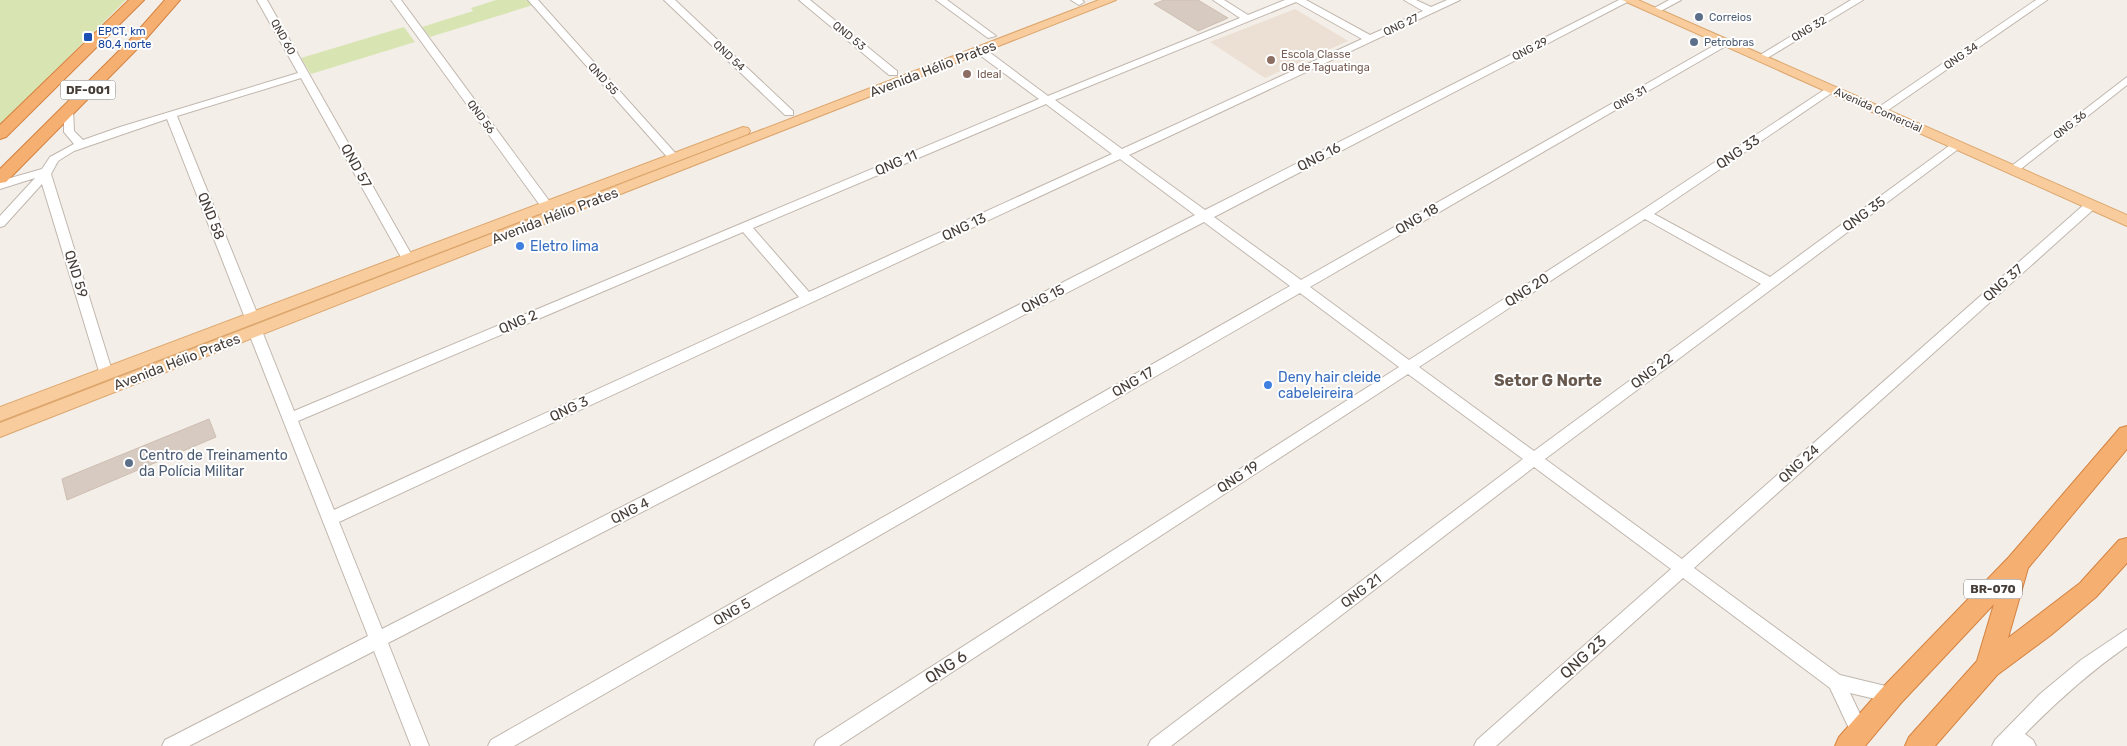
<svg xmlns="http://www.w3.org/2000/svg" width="2127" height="746" viewBox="0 0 2127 746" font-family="Rubik,sans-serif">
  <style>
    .education { fill: #ebe0d3 }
    .green { fill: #d8e5b3 }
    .building { fill: #d7cac1; stroke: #cebeb2 }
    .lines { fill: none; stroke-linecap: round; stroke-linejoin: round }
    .minor-casing { stroke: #c1b7ae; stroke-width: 2 }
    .major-casing { stroke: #dca66d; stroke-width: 2 }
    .highway-casing { stroke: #d48241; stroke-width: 2 }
    .minor { fill: #fff; fill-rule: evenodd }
    .major { fill: #f8cc9c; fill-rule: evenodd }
    .highway { fill: #f5b071; fill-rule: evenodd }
    .service-dot { fill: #5c6f8a; stroke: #fff; stroke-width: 2 }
    .transit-dot { fill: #1a4fb4; stroke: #fff; stroke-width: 2 }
    .education-dot { fill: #8d6e63; stroke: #fff; stroke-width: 2 }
    .shop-dot { fill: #3f7fe0; stroke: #fff; stroke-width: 2 }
    .labels { text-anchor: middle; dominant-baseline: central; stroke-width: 4; stroke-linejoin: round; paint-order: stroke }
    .far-service-label { font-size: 11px; fill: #4e5e75; stroke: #fff; text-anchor: start }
    .far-street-label { font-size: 11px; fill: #463d37; stroke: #fff }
    .far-transit-label { font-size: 11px; fill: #164399; stroke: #fff; text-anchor: start }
    .far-education-label { font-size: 11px; fill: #785e54; stroke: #fff; text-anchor: start }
    .shield { fill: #fff; stroke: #7e7773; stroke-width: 1 }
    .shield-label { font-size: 12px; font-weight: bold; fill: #463d37 }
    .street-label { font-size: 14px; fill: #463d37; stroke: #fff }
    .shop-label { font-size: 14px; fill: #366cbe; stroke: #fff; text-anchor: start }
    .service-label { font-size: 14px; fill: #4e5e75; stroke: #fff; text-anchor: start }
    .quarter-label { font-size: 16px; font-weight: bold; fill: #68594f; stroke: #fff }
    .near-street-label { font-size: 16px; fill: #463d37; stroke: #fff }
  </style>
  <rect width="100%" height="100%" fill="#f3eee8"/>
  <!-- education -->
  <path class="education" d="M1295,9L1348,41L1265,78L1210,42Z"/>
  <!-- green -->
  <path class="green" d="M0,0H126L0,125Z
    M496,0H528L533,5L430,37L422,27L473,11L471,8Z
    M404,27L415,42L311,74L301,58Z"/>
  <!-- building -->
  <path class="building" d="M1164,0H1198L1228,18L1198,31L1154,4Z
    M209,419L216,437L67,500L62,479Z"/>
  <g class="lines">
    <!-- minor casing -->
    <g class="minor-casing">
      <path id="minor" d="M257,0H267L414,259L408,263L402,259L301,78L177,116L259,318L257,321H247L245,318L167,119L74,151L58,161L51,174L113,374L106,379L101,378L42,184L4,226L0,227V216L35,178L0,189V181L42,169L50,157L74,144L64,132V108L68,107L73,110L74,131L83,140L120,127L298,73Z
        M391,0H401L550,202L552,205L550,208H542Z
        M528,0H538L677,155V159H669Z
        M664,0H675L793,111V115H785Z
        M799,0H810L897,71V75H889Z
        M936,0H947L996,36L988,38Z
        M1071,0H1082L1084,2L1079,5Z
        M1213,0H1224L1248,15L1285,0H1306L1370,35L1423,11L1404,0H1416L1431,7L1447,0H1460L1129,155L1205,210L1619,0H1631L1214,217L1301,280L1722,41L1731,43L1310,287L1409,360L1641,211L1827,88L1831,87L1836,90L1654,214L1770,277L1953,143H1961V147L1545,459L1682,559L2087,202H2095L2097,205L2095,208L1694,568L1840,675L1898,689L1901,695L1898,701L1892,703L1850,693L1869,733L1866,739L1860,741L1854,739L1830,688L1683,578L1496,746H1474L1477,740L1671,569L1534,467L1171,746H1148L1151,740L1523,459L1408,374L839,746H814L817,740L1399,367L1300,293L514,746H488L491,740L1290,286L1204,222L388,643L429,746H411L374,651L189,746H162L165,740L368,636L248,331L250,328H260L262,331L294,411L1039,99L977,53V49H985L1048,96L1240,18ZM1296,2L1362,39L1122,149L1055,100ZM1046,104L1112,154L809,292L753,228ZM1120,159L1195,215L382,629L339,522ZM1645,219L1761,284L1534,451L1419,367ZM743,232L799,297L334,510L298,421Z
        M1669,0H1681L1657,13L1649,11Z
        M1851,0H1863L1764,60L1760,61L1755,58Z
        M2036,0H2047L1884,113H1876V109Z
        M2127,77V85L2017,172H2009V168Z
        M2127,629V646C2090,672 2057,701 2025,734L2033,740L2036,746H1992L1995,740L2040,694L2081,660Z"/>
    </g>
    <!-- major casing -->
    <g class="major-casing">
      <path id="major" d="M1099,0H1116L0,437V423Z
        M1622,0H1638L2127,215V226Z
        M743,127L748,128L750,131L748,134L0,421V407Z"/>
    </g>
    <!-- highway casing -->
    <g class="highway-casing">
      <path id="highway" d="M129,0H144L6,137L0,139V125Z
        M165,0H180L138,48L6,182L0,183V169L128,42Z
        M2127,426V449L2028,568L2008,638L2080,583L2119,540L2127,538V563L2096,597L2051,635L1997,675L1935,746H1905L1909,737L1977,661L1994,604L1901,703L1865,746H1835L1839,737L1883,687L2009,557L2120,428Z"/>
    </g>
    <!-- minor -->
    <use href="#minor" class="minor"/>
    <!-- major -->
    <use href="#major" class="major"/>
    <!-- highway -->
    <use href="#highway" class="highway"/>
  </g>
  <!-- markers -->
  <g class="service-dot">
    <circle cx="1699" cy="17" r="5"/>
    <circle cx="1694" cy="42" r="5"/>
    <circle cx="129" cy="463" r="5"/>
  </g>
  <rect class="transit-dot" x="83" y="32" width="10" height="10" rx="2.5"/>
  <g class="education-dot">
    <circle cx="1271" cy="60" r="5"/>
    <circle cx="967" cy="74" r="5"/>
  </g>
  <g class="shop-dot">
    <circle cx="520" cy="246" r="5"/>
    <circle cx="1268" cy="385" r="5"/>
  </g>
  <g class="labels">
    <!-- far-service labels -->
    <g class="far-service-label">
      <text x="1709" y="17">Correios</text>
      <text x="1704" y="42">Petrobras</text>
    </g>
    <!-- far-street labels -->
    <g class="far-street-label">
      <text transform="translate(1401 25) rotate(-25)">QNG 27</text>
      <text transform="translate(1809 29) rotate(-31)">QNG 32</text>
      <text transform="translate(849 36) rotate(39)">QND 53</text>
      <text transform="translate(283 37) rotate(61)">QND 60</text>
      <text transform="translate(1530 49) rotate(-27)">QNG 29</text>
      <text transform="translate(729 56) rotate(43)">QND 54</text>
      <text transform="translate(1961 56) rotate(-34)">QNG 34</text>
      <text transform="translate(603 79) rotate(48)">QND 55</text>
      <text transform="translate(1630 98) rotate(-30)">QNG 31</text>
      <text transform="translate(1878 110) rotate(24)">Avenida Comercial</text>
      <text transform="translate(481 117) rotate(54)">QND 56</text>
      <text transform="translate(2070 125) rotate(-38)">QNG 36</text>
    </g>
    <!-- far-transit labels -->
    <g class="far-transit-label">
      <text x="98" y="31">EPCT, km<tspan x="98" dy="13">80,4 norte</tspan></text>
    </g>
    <!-- far-education labels -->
    <g class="far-education-label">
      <text x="1281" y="54">Escola Classe<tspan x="1281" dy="13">08 de Taguatinga</tspan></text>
      <text x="977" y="74">Ideal</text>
    </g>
    <!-- shield labels -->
    <g class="shield">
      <rect x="60.5" y="80.5" width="55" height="19" rx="4"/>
      <rect x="1964" y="579.5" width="58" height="19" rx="4"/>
    </g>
    <g class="shield-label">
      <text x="88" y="90">DF-001</text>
      <text x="1993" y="589">BR-070</text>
    </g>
    <!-- street labels -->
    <g class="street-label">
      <text transform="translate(933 69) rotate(-21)">Avenida Hélio Prates</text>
      <text transform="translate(1738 152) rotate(-34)">QNG 33</text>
      <text transform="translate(1319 157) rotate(-27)">QNG 16</text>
      <text transform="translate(896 163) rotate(-23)">QNG 11</text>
      <text transform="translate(356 166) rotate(61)">QND 57</text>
      <text transform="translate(1864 214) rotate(-36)">QNG 35</text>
      <text transform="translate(211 216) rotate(68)">QND 58</text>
      <text transform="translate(555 216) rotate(-21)">Avenida Hélio Prates</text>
      <text transform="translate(1417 219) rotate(-30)">QNG 18</text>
      <text transform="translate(964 227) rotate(-25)">QNG 13</text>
      <text transform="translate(76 274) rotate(73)">QND 59</text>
      <text transform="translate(2003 283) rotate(-42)">QNG 37</text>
      <text transform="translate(1527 290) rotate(-33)">QNG 20</text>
      <text transform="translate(1043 299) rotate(-27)">QNG 15</text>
      <text transform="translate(518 322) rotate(-23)">QNG 2</text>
      <text transform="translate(177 362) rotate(-21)">Avenida Hélio Prates</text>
      <text transform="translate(1652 371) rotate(-37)">QNG 22</text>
      <text transform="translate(1133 382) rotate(-30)">QNG 17</text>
      <text transform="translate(569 409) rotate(-25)">QNG 3</text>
      <text transform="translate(1799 464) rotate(-42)">QNG 24</text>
      <text transform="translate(1238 477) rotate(-33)">QNG 19</text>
      <text transform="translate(630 511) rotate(-27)">QNG 4</text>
      <text transform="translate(1361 591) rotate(-37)">QNG 21</text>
      <text transform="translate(732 612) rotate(-30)">QNG 5</text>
    </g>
    <!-- shop labels -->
    <g class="shop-label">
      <text x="530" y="246">Eletro lima</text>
      <text x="1278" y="377">Deny hair cleide<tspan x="1278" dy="16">cabeleireira</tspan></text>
    </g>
    <!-- service labels -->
    <g class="service-label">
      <text x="139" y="455">Centro de Treinamento<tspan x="139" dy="16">da Polícia Militar</tspan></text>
    </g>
    <!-- quarter labels -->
    <g class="quarter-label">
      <text x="1548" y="380">Setor G Norte</text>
    </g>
    <!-- near-street labels -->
    <g class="near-street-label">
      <text transform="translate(1583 657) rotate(-42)">QNG 23</text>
      <text transform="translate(946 667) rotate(-33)">QNG 6</text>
    </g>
  </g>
</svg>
